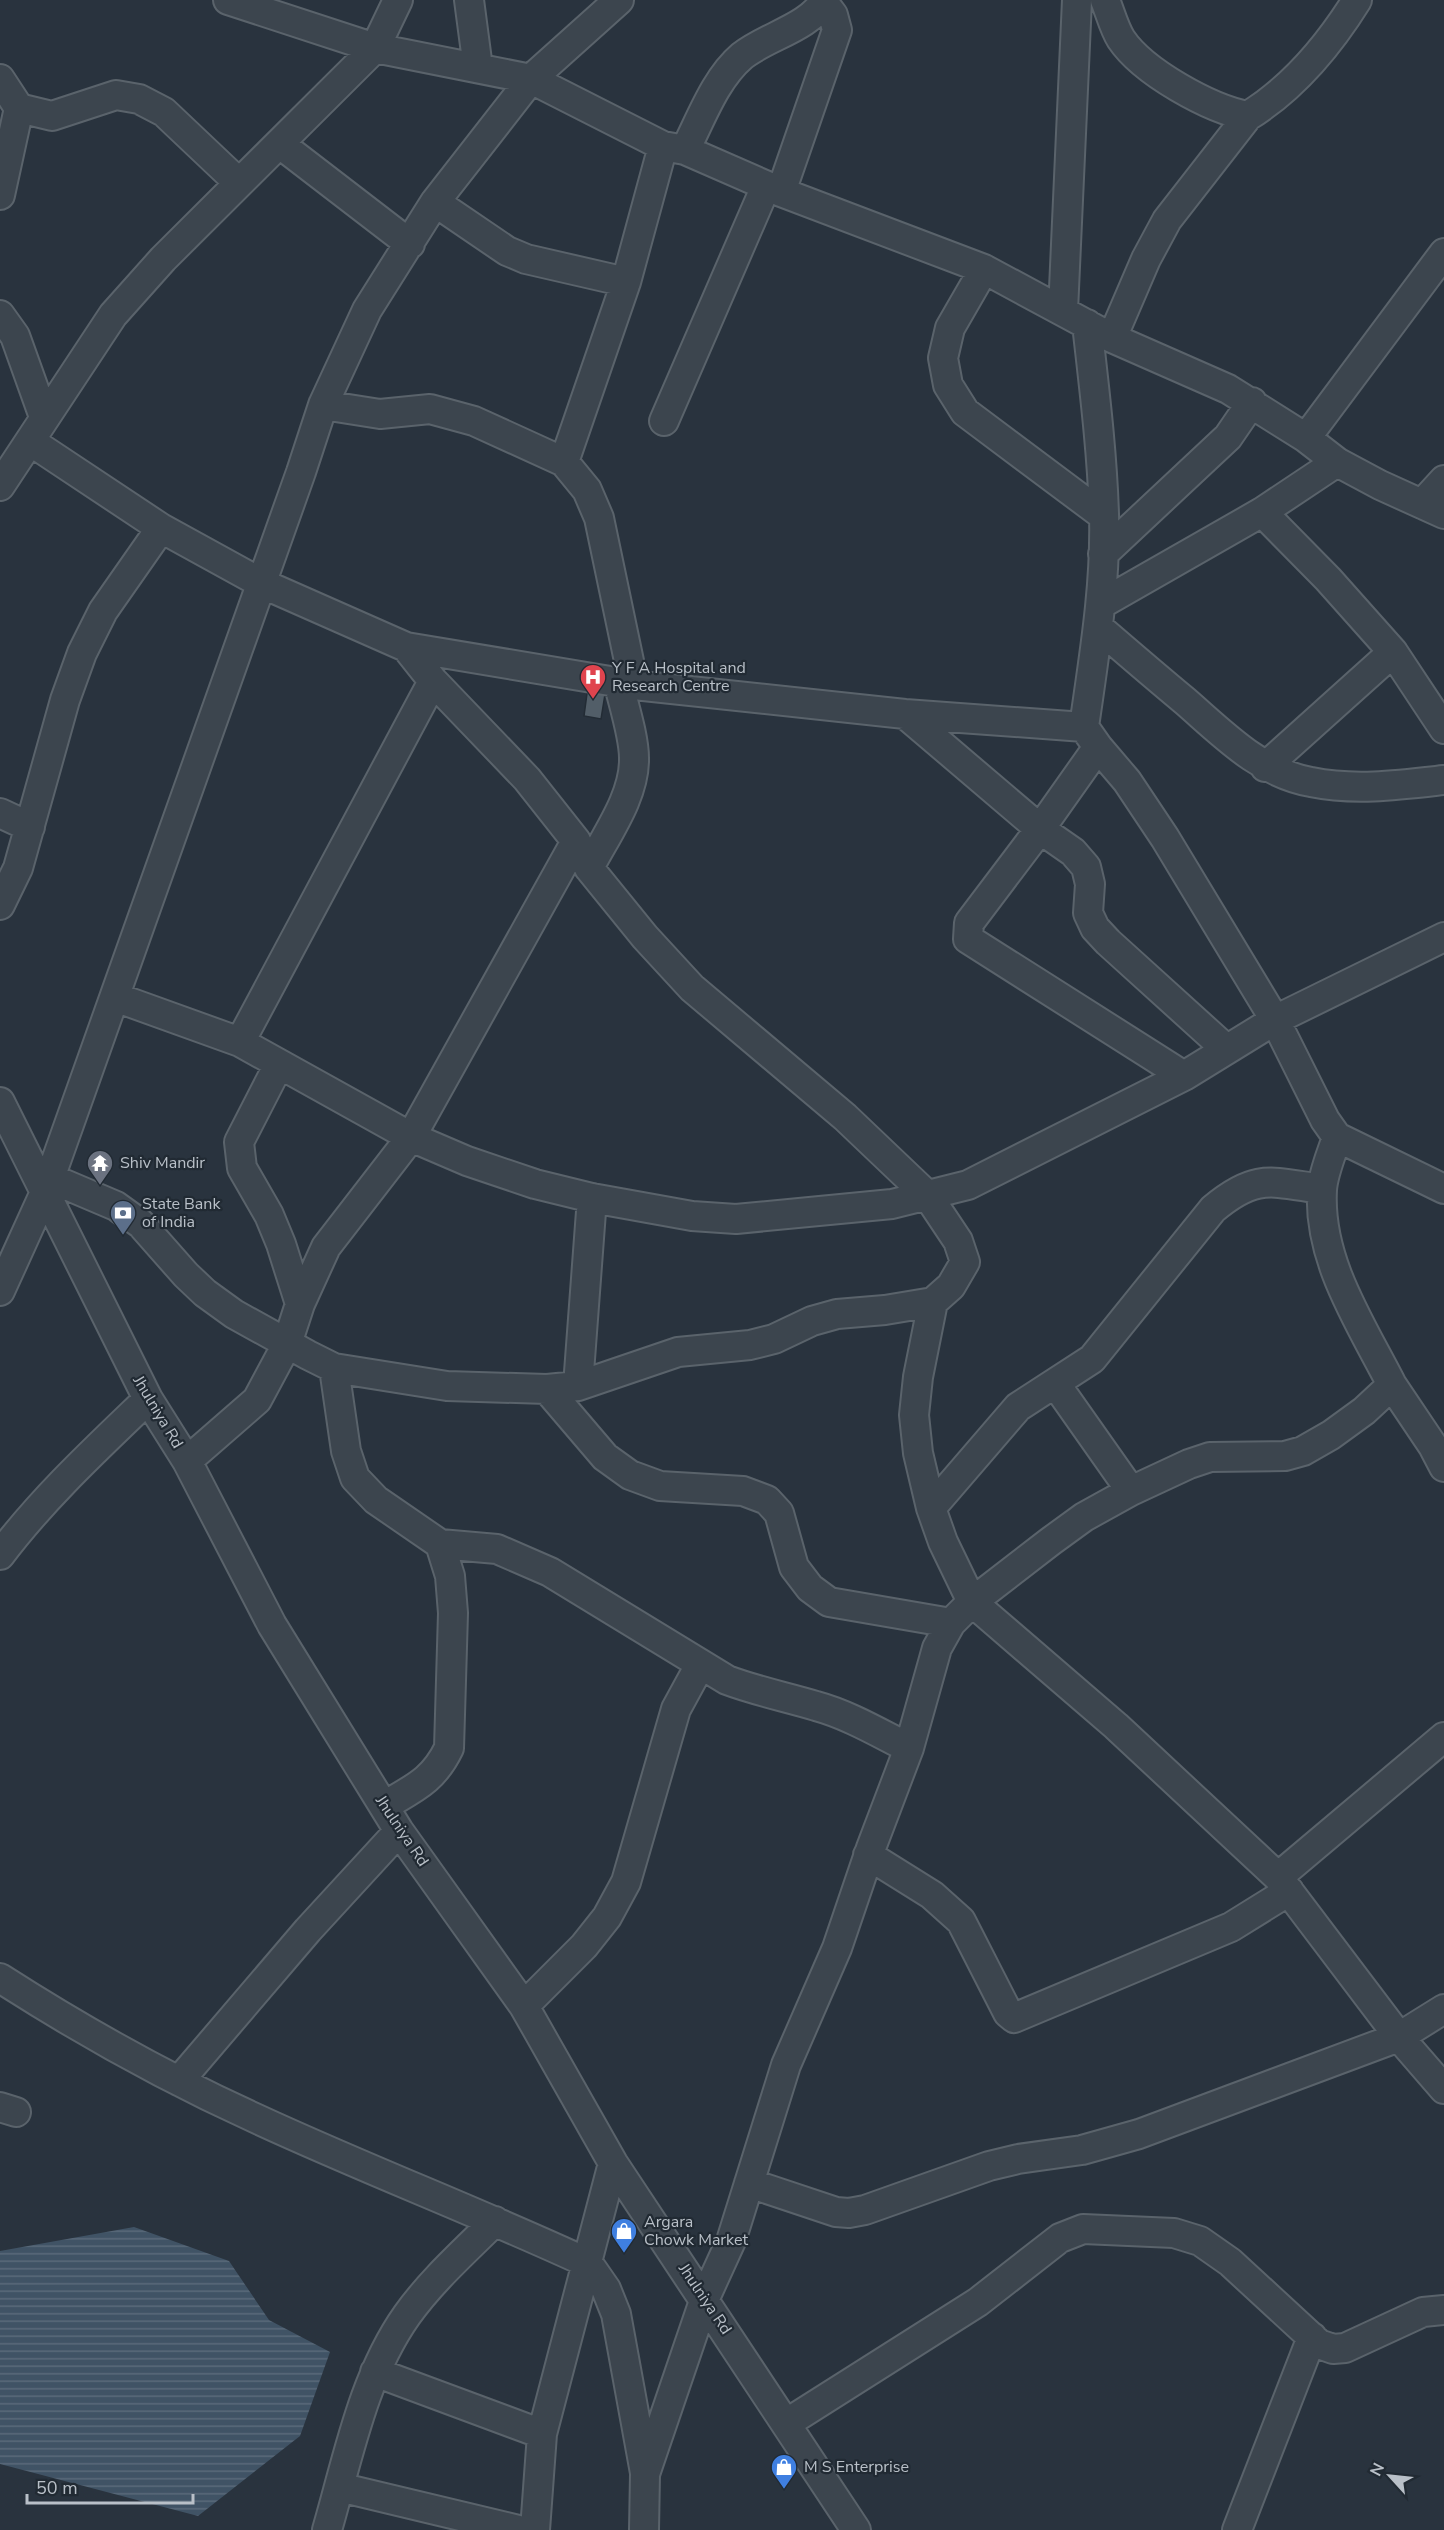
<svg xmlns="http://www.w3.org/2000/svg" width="1444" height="2530" viewBox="0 0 1444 2530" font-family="'Nunito Sans',sans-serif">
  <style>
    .water { fill: url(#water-rules) }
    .building { fill: #525e68; stroke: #232c35; stroke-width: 1.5 }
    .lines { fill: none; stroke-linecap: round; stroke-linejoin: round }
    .minor-casing { stroke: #5a636b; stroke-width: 32 }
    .minor { stroke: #3c454e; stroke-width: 28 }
    .labels { text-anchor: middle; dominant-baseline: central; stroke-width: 4.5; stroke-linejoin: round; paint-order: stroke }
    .poi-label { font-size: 16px; fill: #b9c0c8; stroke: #212a33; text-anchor: start }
    .street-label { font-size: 16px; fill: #b9c0c8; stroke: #212a33 }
  </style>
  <defs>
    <pattern id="water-rules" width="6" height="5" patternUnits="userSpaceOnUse" patternTransform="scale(1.5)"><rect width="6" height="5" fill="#405365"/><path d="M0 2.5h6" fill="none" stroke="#5a6a7a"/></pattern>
  </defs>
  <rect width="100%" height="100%" fill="#29333e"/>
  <!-- water -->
  <path class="water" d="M134,2227L229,2261L269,2320L330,2352L300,2436L198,2516L0,2464V2251Z"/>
  <!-- building -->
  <path class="building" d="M588,686L606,688L601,719L584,716Z"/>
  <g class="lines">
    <!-- minor casing -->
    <g class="minor-casing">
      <path id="minor" d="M228,0L375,48L531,79L663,146L685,150L781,192L984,269L1112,338L1228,389L1306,438L1337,462L1380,485L1444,514
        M469,0L478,68
        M1105,0C1110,12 1114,28 1121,39C1143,72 1210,109 1248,116C1293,88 1329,45 1357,0
        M0,79L19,108L52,116L116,95L139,99L164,112L239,183
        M280,144L410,244
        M685,150C701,119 715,79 742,56C767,36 809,28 825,0
        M781,192L837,30L833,15L824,3
        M0,195L19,108
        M435,202L507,251L526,259L626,282
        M984,269L950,328L943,358L948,385L965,412L1104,516
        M1063,311L1077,0
        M0,315L15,336L44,417
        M1087,324C1094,387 1102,450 1104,514C1106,586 1094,656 1084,727L1098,747L1127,781L1165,838L1275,1020L1325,1120L1337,1137L1444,1189
        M1112,338L1146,259L1167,220L1248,116
        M323,405L380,414L430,409L474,421L564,462L587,490L599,518L634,685
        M664,421L766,186
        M1306,438L1444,253
        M30,441L161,528L261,583L406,647L634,685L905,714L1084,727
        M564,462L626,282L663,146
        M0,486L113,315L163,259L375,48L398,0
        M1422,504L1444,480
        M1262,512L1328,579L1393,652L1444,729
        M1103,554L1228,437L1252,402
        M1101,604L1262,512L1337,462
        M1098,627C1127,652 1156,677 1185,701C1223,734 1260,773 1311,782C1355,791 1400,785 1444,780
        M905,714L1040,829L1073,852L1086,867L1090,884L1088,913L1095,928L1108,942L1225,1048
        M1098,747L1040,829L969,923L968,939L1184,1076
        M1265,767L1393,652
        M0,813L30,827
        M589,868C606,835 635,796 634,758C634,736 623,703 618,681
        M0,905L18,868L65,700L82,653L103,611L161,528
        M115,997L240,1042L411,1137L467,1161L535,1184L592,1198L692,1216L736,1219L892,1204L968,1185L1184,1076L1275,1020L1444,937
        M240,1042L433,681
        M279,1064L239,1142L242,1168L269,1215L281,1244L300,1304
        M0,1102L148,1399L187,1461L272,1625L399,1831L524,2006L613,2163L856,2530
        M50,1178L116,1206L141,1224L186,1275L205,1293L234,1314L308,1355L334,1368L447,1386L547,1389L578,1386L678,1352L750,1345L774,1339L812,1321L837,1314L885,1310L933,1302L951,1286L965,1262L958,1241L928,1196L845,1117L692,988L645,937L589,868L576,841L527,779L433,681L406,647
        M0,1291L45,1192L301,472L323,405L367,310L435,202L531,79L619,0
        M933,1302L918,1377L914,1415L918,1453L931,1508L943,1542L972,1602L1116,1726L1278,1877L1444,1737
        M334,1368L346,1451L355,1478L376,1500L440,1544L450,1576L453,1613L449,1748C433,1781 414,1788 384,1806
        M1055,1383L1131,1491
        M1392,1385L1433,1446L1444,1467
        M578,1386L592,1198
        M547,1389L605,1457L630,1475L660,1486L743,1491L767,1500L779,1513L794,1567L810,1588L829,1602L951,1623
        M187,1461L257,1400L287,1344L300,1304L326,1247L411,1137L576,841
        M931,1508L1018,1407L1092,1359L1213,1209C1256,1173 1271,1182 1322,1189
        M440,1544L497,1549L550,1572L727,1680C756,1691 786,1697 816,1706C849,1715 879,1733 909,1748
        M0,1555C44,1497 96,1449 148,1399
        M868,1855L932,1895L961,1921L1008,2013L1014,2018L1231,1927L1289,1891
        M1278,1877L1399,2037L1444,2089
        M0,1978C81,2030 167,2078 255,2118C365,2169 478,2212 588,2263L606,2289L616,2314L645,2473
        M524,2006L584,1946L607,1917L626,1882L676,1709L700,1665
        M179,2081L308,1930L399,1831
        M0,2107L16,2112
        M749,2183L836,2212L849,2213L865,2210L989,2166L1018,2159L1082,2150L1139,2134L1399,2037L1444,2009
        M375,2372L542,2434
        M787,2423L978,2302L1060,2238L1083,2229L1174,2233L1200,2241L1230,2262L1319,2344L1333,2349L1345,2348L1423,2312L1444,2310
        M339,2487L519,2530
        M327,2530C348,2458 363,2377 407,2315C432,2280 465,2251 495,2221
        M535,2530L542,2434L613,2163
        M644,2530L645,2474L705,2298L731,2241L786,2065L837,1948L871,1848L909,1748L937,1648L951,1623L972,1602L1051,1541L1084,1517L1131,1491L1189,1464L1210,1457L1285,1456L1303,1451L1331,1435L1364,1411L1392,1385C1361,1324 1318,1261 1322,1190C1323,1173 1332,1153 1337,1137
        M1237,2530L1312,2337"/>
    </g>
    <!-- minor -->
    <use href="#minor" class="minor"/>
  </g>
  <!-- icons -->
  <defs>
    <g id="hospital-pin" transform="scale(1.35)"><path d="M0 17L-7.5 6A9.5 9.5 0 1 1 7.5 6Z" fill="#e0444e" stroke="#212a33"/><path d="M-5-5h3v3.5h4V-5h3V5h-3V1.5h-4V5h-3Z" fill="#fff"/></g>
    <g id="temple-pin" transform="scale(1.35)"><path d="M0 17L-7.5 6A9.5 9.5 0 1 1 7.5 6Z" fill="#6b7280" stroke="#212a33"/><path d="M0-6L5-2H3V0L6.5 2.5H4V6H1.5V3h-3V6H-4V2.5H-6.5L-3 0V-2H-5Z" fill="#fff"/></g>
    <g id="bank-pin" transform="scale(1.35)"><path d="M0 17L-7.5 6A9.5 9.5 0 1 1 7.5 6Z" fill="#5c6f8a" stroke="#212a33"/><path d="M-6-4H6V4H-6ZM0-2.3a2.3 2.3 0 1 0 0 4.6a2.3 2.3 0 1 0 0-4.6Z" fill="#fff"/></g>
    <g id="shop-pin" transform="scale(1.35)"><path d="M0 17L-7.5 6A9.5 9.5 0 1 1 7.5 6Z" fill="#3f7fe0" stroke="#212a33"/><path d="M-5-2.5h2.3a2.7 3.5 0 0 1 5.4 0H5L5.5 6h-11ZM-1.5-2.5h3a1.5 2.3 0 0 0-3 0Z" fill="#fff"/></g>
  </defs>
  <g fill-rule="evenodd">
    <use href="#hospital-pin" x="593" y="677"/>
    <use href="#temple-pin" x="100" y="1163"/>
    <use href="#bank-pin" x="123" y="1213"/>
    <use href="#shop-pin" x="624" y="2231"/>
    <use href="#shop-pin" x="784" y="2467"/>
  </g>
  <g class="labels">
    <!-- poi labels -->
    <g class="poi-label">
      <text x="612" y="668">Y F A Hospital and<tspan x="612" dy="18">Research Centre</tspan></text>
      <text x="120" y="1163">Shiv Mandir</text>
      <text x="142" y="1204">State Bank<tspan x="142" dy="18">of India</tspan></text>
      <text x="644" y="2222">Argara<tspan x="644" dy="18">Chowk Market</tspan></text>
      <text x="804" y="2467">M S Enterprise</text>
    </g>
    <!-- street labels -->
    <g class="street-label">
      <text transform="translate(158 1412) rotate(59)">Jhulniya Rd</text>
      <text transform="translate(402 1831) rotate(56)">Jhulniya Rd</text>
      <text transform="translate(705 2299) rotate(56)">Jhulniya Rd</text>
    </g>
  </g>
  <!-- north arrow -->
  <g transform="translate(1390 2476) rotate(297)" stroke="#212a33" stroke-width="4.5" paint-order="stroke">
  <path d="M0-4.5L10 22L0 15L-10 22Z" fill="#b9c0c8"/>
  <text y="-9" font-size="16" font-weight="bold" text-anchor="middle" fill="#b9c0c8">N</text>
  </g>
  <!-- scale -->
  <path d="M27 2494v9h166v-9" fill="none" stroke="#b9c0c8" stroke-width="3"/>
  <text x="36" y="2494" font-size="18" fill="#b9c0c8" stroke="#212a33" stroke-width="4.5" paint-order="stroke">50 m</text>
</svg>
